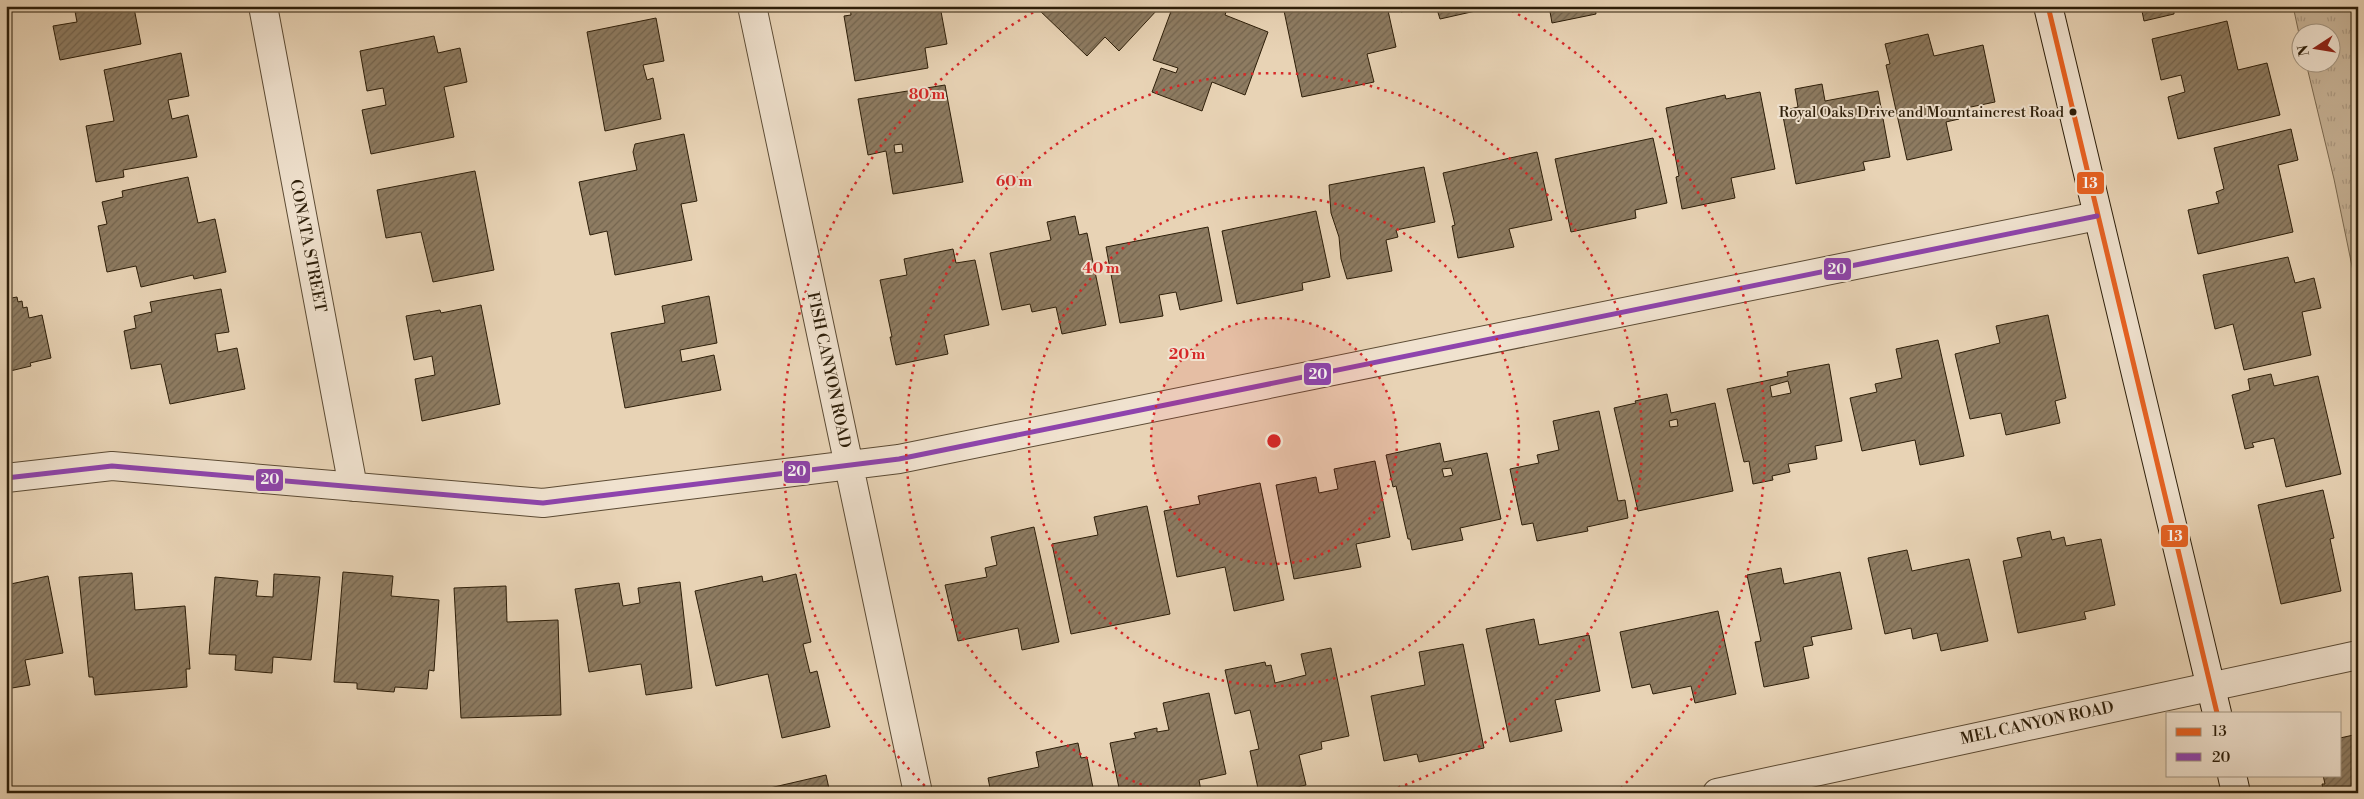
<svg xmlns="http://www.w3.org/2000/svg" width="2364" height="799" viewBox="0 0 2364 799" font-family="'Libre Bodoni',serif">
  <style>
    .park { fill: url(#park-tufts); stroke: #7a6950 }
    .building { fill: url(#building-hatch); stroke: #2d1e09; fill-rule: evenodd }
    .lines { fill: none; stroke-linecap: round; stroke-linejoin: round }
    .street-casing { stroke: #5c4b34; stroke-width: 30 }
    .secondary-casing { stroke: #2d1e09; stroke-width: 30 }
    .street { stroke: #f0e2cf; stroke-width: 28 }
    .secondary { stroke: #f0e2cf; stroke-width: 28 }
    .bus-1-casing { stroke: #f0e2cf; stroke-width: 9 }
    .bus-2-casing { stroke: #f0e2cf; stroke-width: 9 }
    .bus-1 { stroke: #e86121; stroke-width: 5 }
    .bus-2 { stroke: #8e44ad; stroke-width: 5 }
    .ring { fill: none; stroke: #d62828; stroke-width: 2.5; stroke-dasharray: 2.5 5 }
    .bus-dot { fill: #2d1e09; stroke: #f0e2cf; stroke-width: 2 }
    .labels { text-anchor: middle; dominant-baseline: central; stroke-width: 4; stroke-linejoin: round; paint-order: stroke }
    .bus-label { font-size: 15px; fill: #2d1e09; stroke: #f0e2cf; text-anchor: end }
    .street-label { font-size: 16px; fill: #2d1e09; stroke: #f0e2cf }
    .centre { fill: #d62828; stroke: #f0e2cf; stroke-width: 2.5 }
    .ring-label { font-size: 15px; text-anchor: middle; font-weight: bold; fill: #d62828; stroke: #f0e2cf; stroke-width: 4; stroke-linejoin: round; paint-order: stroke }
    .line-badge { stroke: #f0e2cf; stroke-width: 2 }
    .badge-label { font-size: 14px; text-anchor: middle; font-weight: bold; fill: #fff }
  </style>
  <defs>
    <pattern id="park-tufts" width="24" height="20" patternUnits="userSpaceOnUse" patternTransform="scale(1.25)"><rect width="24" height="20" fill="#c8b498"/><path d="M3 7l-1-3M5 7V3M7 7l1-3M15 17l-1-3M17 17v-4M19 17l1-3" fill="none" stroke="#ac9a82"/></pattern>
    <pattern id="building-hatch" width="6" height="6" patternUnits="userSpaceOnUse" patternTransform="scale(1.25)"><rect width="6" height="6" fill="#8e7c62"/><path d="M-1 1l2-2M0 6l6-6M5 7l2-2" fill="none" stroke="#74654f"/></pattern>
  </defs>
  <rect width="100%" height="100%" fill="#e8d3b5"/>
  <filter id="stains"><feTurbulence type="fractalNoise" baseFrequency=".004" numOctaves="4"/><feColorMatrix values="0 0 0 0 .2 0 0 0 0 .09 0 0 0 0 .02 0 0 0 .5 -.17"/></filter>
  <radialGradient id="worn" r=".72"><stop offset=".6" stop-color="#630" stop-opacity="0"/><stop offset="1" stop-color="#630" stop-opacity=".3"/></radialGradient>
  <!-- park -->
  <path class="park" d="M2293,6H2358V295L2334,179L2306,63L2332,62V32H2302L2301,43Z"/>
  <!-- building -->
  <path class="building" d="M74,6H140L134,8L141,44L60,60L53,26L77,22Z
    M850,6H940L947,44L925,48L928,68L855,81L844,16L851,15Z
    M1040,6H1155L1158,9L1119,51L1105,37L1087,56L1038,9Z
    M1173,6H1228L1225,15L1268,32L1245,95L1212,82L1202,111L1152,92L1161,68L1176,73L1178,68L1153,60Z
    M1283,6H1387L1396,47L1367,54L1374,82L1302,97Z
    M1400,6H1425L1401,12Z
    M1436,6H1479L1480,10L1440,19Z
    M1549,6H1601L1595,7L1596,14L1552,23Z
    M2141,6H2196L2174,11V14L2144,21Z
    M656,18L664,61L643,65L647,80L653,78L661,119L605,131L587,32Z
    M2227,21L2238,70L2267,63L2280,115L2178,139L2168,97L2185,92L2181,75L2161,80L2152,39Z
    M1928,34L1934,56L1983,45L1995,102L1966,108L1967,114L1958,116L1959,119L1946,122L1952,150L1907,160L1886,65L1890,64L1885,44Z
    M434,36L438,53L460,48L467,82L444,87L454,137L371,154L362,110L386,105L383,88L367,91L360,51Z
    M181,53L189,96L168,100L172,119L188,115L197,157L123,170L124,177L96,182L86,126L114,121L104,70Z
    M1822,84L1825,101L1878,91L1890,157L1863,162L1865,170L1796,184L1782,111L1798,107L1795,89Z
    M945,85L963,182L893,194L886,151L868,155L858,99ZM902,144L903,152L895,153L894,145Z
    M1760,92L1775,169L1731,178L1735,198L1682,209L1676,177L1679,176L1666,108L1725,95L1726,99Z
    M2291,129L2298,160L2278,165L2293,232L2198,254L2188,210L2219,203L2216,192L2224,189L2214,148Z
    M684,134L697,201L681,204L692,260L615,275L607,231L590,235L579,182L637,170L633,152L635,144Z
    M1653,138L1667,203L1635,210L1636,218L1571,232L1555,159Z
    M1537,152L1552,220L1509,229L1514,247L1458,258L1452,226L1455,225L1443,173Z
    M1424,167L1435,222L1396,230L1398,237L1386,240L1392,271L1347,279L1341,259L1339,237L1331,213L1329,185Z
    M475,171L494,270L433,282L421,232L386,238L377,190Z
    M188,177L198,223L215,219L226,272L194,279L193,275L141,287L136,266L107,272L98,226L107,224L102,202L123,197L122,191Z
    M1316,211L1330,277L1302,283L1303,290L1237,304L1222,231Z
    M1075,216L1079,235L1087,233L1106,325L1062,334L1056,307L1032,312L1030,304L1002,310L990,253L1051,240L1047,222Z
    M1208,227L1222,301L1180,310L1176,292L1159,295L1163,316L1120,323L1106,247Z
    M953,249L956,263L975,260L989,325L944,335L948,354L896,365L890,337H892L880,280L907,275L904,259Z
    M2288,257L2295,283L2314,278L2321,308L2302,312L2311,355L2244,370L2233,324L2215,329L2203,275Z
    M221,289L229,332L215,334L218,352L237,348L245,389L170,404L161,364L131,369L124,331L136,328L134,316L152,312L150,302Z
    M709,296L717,343L680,350L682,362L714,355L721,390L625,408L611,333L665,323L662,306Z
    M17,297L18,302L22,301L23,308L27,307L29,318L42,315L51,358L30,363L31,366L6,372V299Z
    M481,305L500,404L422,421L415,379L435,375L432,356L414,360L406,316L440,310L441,313Z
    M2048,315L2066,398L2055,401L2060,423L2006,435L2001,413L1970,419L1955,354L2000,343L1996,326Z
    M1938,340L1964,456L1920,465L1915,440L1862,451L1850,398L1877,392L1875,384L1902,378L1896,349Z
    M1829,364L1842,441L1815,446L1817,459L1788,464L1790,472L1772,476L1773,480L1753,484L1749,461L1744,462L1727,389L1788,376L1787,372ZM1788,381L1791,393L1772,397L1770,386Z
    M2271,374L2274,386L2318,376L2341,474L2286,487L2274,438L2252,443L2254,447L2245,449L2232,395L2250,390L2248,379Z
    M1667,394L1671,413L1715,403L1733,491L1638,511L1614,408L1636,403L1635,401ZM1677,419L1678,426L1670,427L1669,421Z
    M1599,411L1618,501L1625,500L1628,518L1587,527L1588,531L1537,541L1533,523L1522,525L1510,469L1539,463L1537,455L1559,450L1553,421Z
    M1440,443L1444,462L1487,453L1501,519L1460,528L1463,540L1412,550L1410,539H1408L1396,486L1393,487L1386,455ZM1451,468L1453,475L1444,477L1442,469Z
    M1375,461L1390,537L1356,544L1361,567L1294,579L1276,485L1316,477L1319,493L1338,489L1334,469Z
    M1260,483L1284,600L1234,611L1225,567L1177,577L1164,511L1200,504L1198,496Z
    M2323,490L2334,538L2330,539L2341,591L2281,604L2258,505Z
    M1147,506L1170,614L1071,634L1052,544L1098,535L1094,517Z
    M1034,527L1059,642L1022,650L1018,628L958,641L945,585L987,577L985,568L997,565L991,537Z
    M2050,531L2052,540L2064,537L2066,546L2101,539L2115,605L2084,612L2086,619L2018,633L2003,561L2022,557L2017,538Z
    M1907,550L1912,571L1969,559L1988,641L1941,651L1937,633L1913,639L1911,628L1885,634L1868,558Z
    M1781,568L1784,584L1840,572L1852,629L1811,637L1813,645L1803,647L1809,678L1764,687L1755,642L1761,641L1747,575Z
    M343,572L393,576L391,596L439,600L434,671L429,670L427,689L395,687L394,692L357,689V683L334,682Z
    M132,573L135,610L185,606L190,669H186L187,687L95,695L93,677H89L79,577Z
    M274,574L320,577L311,660L273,657L272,673L235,670L236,655L209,654L215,577L258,581L256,596L273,597Z
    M796,574L811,642L803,644L810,673L817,671L830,727L782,738L768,674L716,686L695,591L762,576L763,582Z
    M48,576L63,653L25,660L30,685L6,689V605L9,604L6,585Z
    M680,582L692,688L646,695L641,664L589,672L575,589L619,583L623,606L640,603L638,588Z
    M506,586L507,622L558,620L561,715L461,718L454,588Z
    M1718,611L1736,694L1695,703L1691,686L1653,694L1650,684L1632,688L1620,632Z
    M1534,619L1539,645L1589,635L1600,691L1555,700L1562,731L1510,742L1486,629Z
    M1463,644L1484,748L1419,762L1417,754L1384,761L1371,696L1425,685L1419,652Z
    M1331,648L1349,736L1321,742L1322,749L1299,755L1306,785L1270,793H1259L1250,751L1259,749L1250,710L1235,714L1225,670L1265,662L1266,666L1271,665L1275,683L1306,675L1301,654Z
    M1209,693L1226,774L1199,780L1201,791L1193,793H1120L1110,743L1136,738L1134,733L1157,728V732L1169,730L1163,703Z
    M2358,734V793H2324L2322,784H2325L2323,775H2340V738Z
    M1078,743L1081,758L1087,757L1094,793H991L988,778L1039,767L1036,752Z
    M826,775L830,793H748Z"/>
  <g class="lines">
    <!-- street casing -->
    <g class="street-casing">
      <path id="street" d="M263,6L353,487
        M752,6L918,793
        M6,478L112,466L543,503L899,459L2097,216
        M1717,793L2358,655"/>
    </g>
    <!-- secondary casing -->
    <g class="secondary-casing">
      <path id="secondary" d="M2048,6L2217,713
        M2232,775L2236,793"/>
    </g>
    <!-- street -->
    <use href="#street" class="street"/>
    <!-- secondary -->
    <use href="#secondary" class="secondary"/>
    <!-- bus-1 casing -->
    <g class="bus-1-casing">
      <path id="bus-1" d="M2048,6L2217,713"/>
    </g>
    <!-- bus-2 casing -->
    <g class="bus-2-casing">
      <path id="bus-2" d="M6,478L112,466L543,503L899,459L2097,216"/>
    </g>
    <!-- bus-1 -->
    <use href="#bus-1" class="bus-1"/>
    <!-- bus-2 -->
    <use href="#bus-2" class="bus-2"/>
  </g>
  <!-- distance rings -->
  <circle cx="1274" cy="441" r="123" fill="#d62828" fill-opacity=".12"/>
  <g class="ring">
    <circle cx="1274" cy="441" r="123"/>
    <circle cx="1274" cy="441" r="245"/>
    <path d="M1163 792A368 368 0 1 1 1385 792"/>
    <path d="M930 791A491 491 0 0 1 1043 7M1505 7A491 491 0 0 1 1618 791"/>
  </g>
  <!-- markers -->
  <circle class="bus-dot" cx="2073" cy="112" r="4.5"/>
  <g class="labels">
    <!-- bus labels -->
    <g class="bus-label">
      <text x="2064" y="112">Royal Oaks Drive and Mountaincrest Road</text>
    </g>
    <!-- street labels -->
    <g class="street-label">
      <text transform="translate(308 246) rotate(79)">CONATA STREET</text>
      <text transform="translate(829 370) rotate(78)">FISH CANYON ROAD</text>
      <text transform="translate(2037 723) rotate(-12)">MEL CANYON ROAD</text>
    </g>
  </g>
  <circle cx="1274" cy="441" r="8" class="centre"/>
  <g class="ring-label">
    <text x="927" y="99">80 m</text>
    <text x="1014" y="186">60 m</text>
    <text x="1101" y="273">40 m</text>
    <text x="1187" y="359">20 m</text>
  </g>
  <g class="line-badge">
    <rect x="2076" y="171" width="29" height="24" rx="5" fill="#e86121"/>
    <rect x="1823" y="257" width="29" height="24" rx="5" fill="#8e44ad"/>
    <rect x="1303" y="362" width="29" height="24" rx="5" fill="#8e44ad"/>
    <rect x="783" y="460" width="28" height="24" rx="5" fill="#8e44ad"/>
    <rect x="255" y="468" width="29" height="24" rx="5" fill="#8e44ad"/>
    <rect x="2160" y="524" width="29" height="24" rx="5" fill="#e86121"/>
  </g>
  <g class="badge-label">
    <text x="2090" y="188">13</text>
    <text x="1837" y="274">20</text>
    <text x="1318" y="379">20</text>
    <text x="797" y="476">20</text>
    <text x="270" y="484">20</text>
    <text x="2175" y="541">13</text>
  </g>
  <!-- margin -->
  <rect width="2364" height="799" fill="none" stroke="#e8d3b5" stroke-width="25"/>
  <rect x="8" y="8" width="2349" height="784" fill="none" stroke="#2d1e09" stroke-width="2.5"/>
  <rect x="12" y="12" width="2339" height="774" fill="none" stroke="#2d1e09"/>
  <!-- legend -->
  <rect x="2166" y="712" width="175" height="65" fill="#f0e2cf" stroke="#a29480"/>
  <rect x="2176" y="728" width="25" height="8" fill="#e86121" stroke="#a29480"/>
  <text x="2212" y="736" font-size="15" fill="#2d1e09">13</text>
  <rect x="2176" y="753" width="25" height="8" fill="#8e44ad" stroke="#a29480"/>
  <text x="2212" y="762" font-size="15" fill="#2d1e09">20</text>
  <!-- north arrow -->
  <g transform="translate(2316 48) rotate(258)"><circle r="24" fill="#f0e2cf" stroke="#a29480"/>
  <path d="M0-4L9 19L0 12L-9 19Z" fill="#8f2418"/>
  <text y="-8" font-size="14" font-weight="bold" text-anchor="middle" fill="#2d1e09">N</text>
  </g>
  <rect width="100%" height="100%" filter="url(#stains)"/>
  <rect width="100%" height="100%" fill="url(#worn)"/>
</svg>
